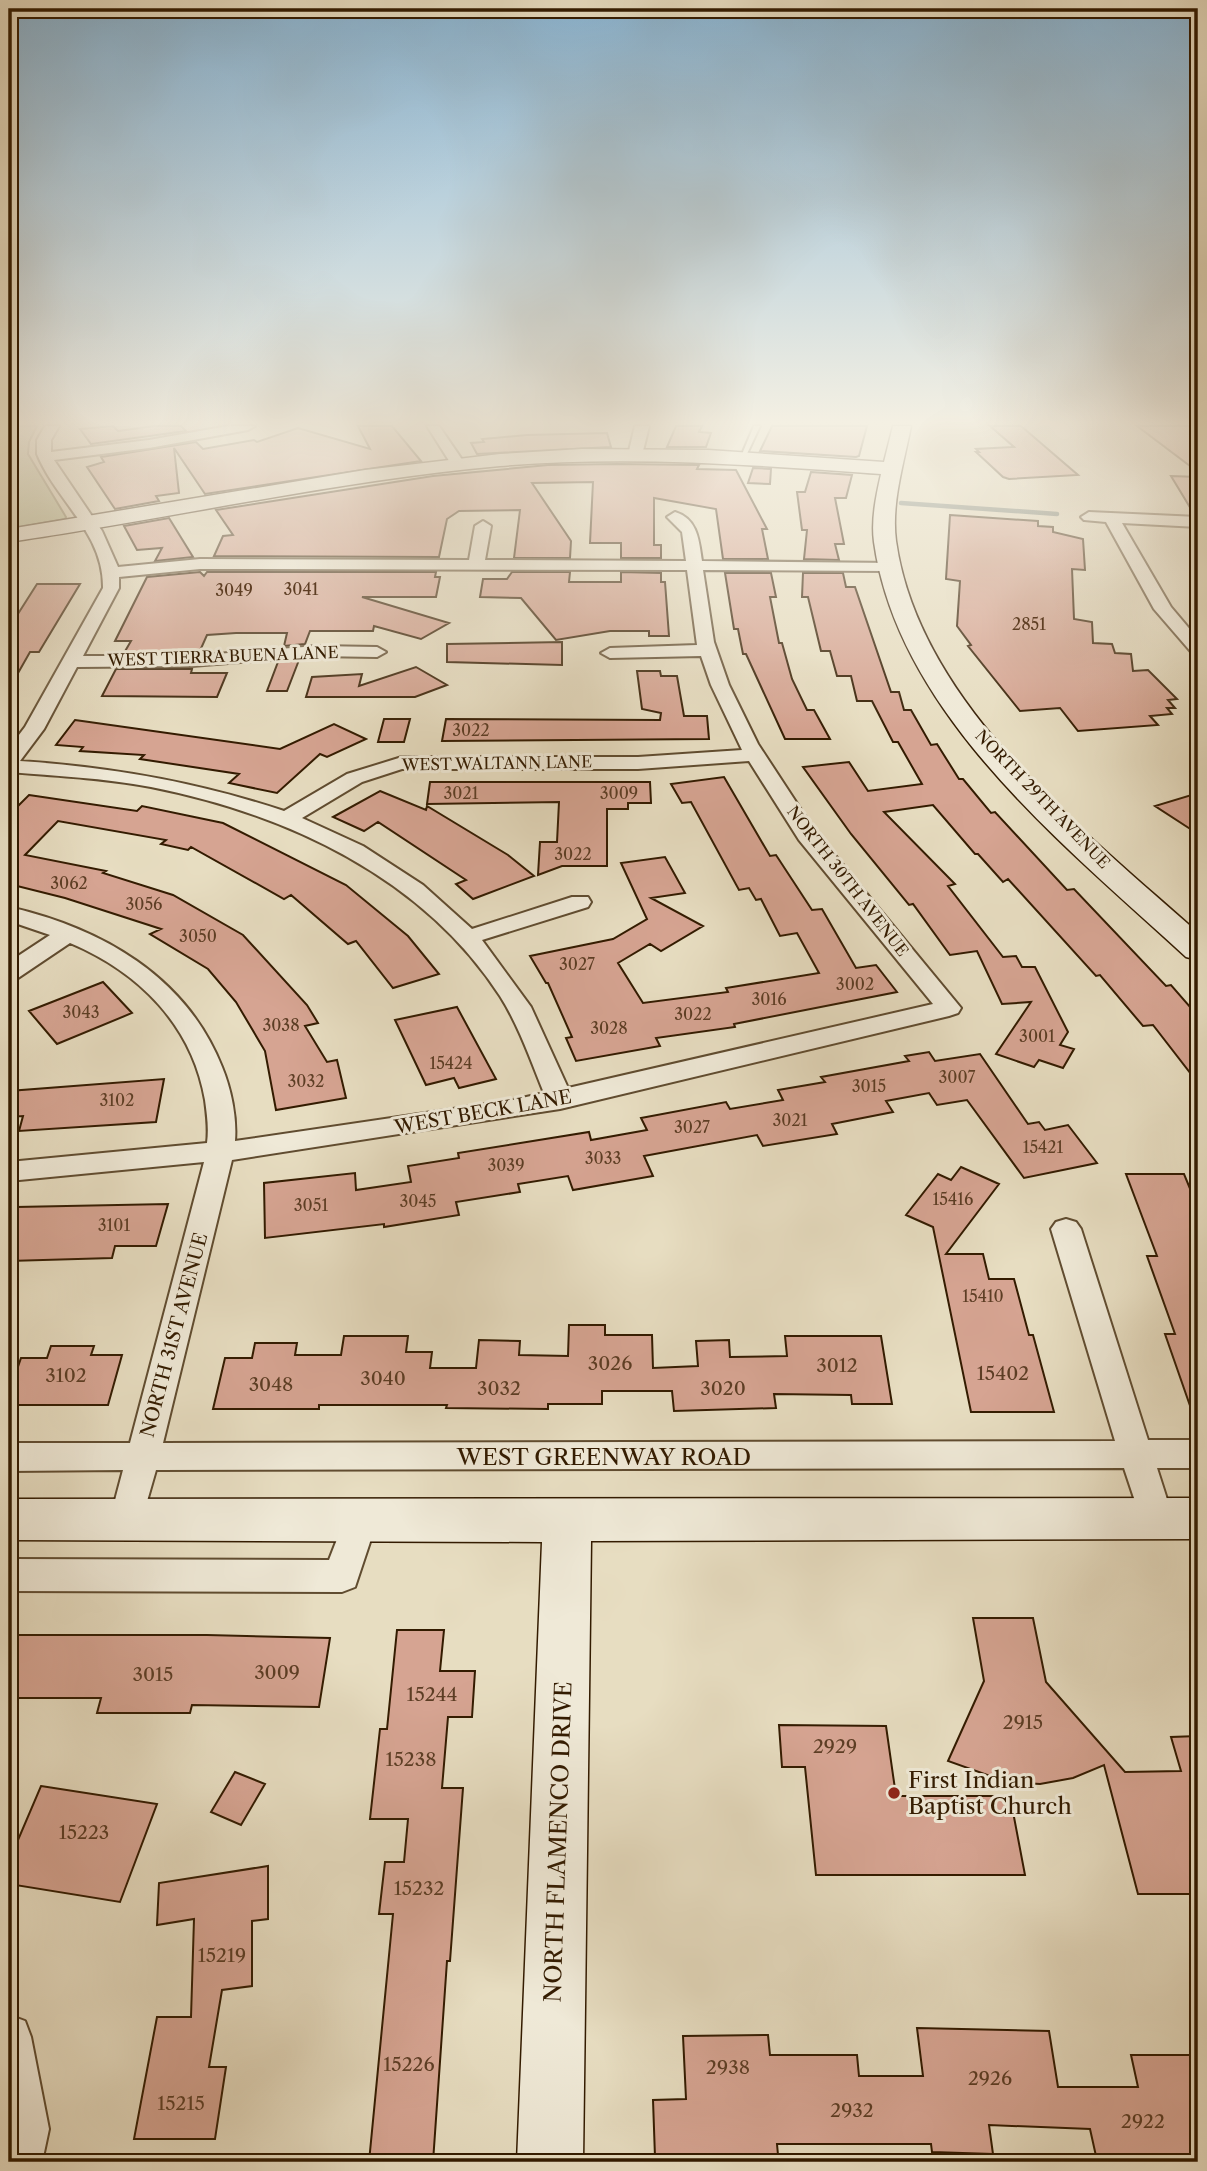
<svg xmlns="http://www.w3.org/2000/svg" width="1207" height="2171" viewBox="0 0 1207 2171" font-family="'Libre Caslon Text',serif">
  <style>
    .green { fill: #b8c091; stroke: #766e48; stroke-width: 2 }
    .lines { fill: none; stroke-linecap: round; stroke-linejoin: round }
    .stream { stroke: #717a71; stroke-width: 4.5 }
    .building { fill: #d6a492; stroke: #331b00; stroke-width: 2 }
    .lane-casing { stroke: #604c30; stroke-width: 4 }
    .street-casing { stroke: #604c30; stroke-width: 4 }
    .secondary-casing { stroke: #331b00; stroke-width: 3 }
    .lane { fill: #efe9d7; fill-rule: evenodd }
    .street { fill: #efe9d7; fill-rule: evenodd }
    .secondary { fill: #efe9d7; fill-rule: evenodd }
    .poi-dot { fill: #8f2418; stroke: #efe9d7; stroke-width: 2.5 }
    .labels { text-anchor: middle; dominant-baseline: central; stroke-width: 6; stroke-linejoin: round; paint-order: stroke }
    .number-label { font-size: 16px; fill: #5c3d24 }
    .far-street-label { font-size: 16px; fill: #331b00; stroke: #efe9d7 }
    .street-label { font-size: 19px; fill: #331b00; stroke: #efe9d7 }
    .near-number-label { font-size: 19px; fill: #5c3d24 }
    .near-street-label { font-size: 23px; fill: #331b00; stroke: #efe9d7 }
    .near-poi-label { font-size: 23px; fill: #331b00; stroke: #efe9d7; text-anchor: start }
  </style>
  <rect width="100%" height="100%" fill="#e7ddc1"/>
  <filter id="stains"><feTurbulence type="fractalNoise" baseFrequency=".00286" numOctaves="4"/><feColorMatrix values="0 0 0 0 .2 0 0 0 0 .09 0 0 0 0 .02 0 0 0 .5 -.17"/></filter>
  <radialGradient id="worn" r=".72"><stop offset=".6" stop-color="#630" stop-opacity="0"/><stop offset="1" stop-color="#630" stop-opacity=".3"/></radialGradient>
  <!-- green -->
  <path class="green" d="M9,426H37L29,442L28,454L66,517L65,519L9,529Z"/>
  <g class="lines">
    <!-- stream -->
    <path class="stream" d="M901,503L1057,514"/>
  </g>
  <!-- building -->
  <path class="building" d="M113,426L118,431L154,426H181L186,431L91,444L80,429Z
    M358,426H392L421,461L205,494L174,448L179,493L156,496L159,501L115,509L87,467L104,462L101,457L196,442L203,449L254,440L257,442L298,428L370,449Z
    M676,426H702L699,432L711,433L706,447H667Z
    M772,426H867L859,456L856,457L760,451Z
    M990,426H1021L1078,475L1009,479L1003,477L976,452H979L976,449L1014,447Z
    M1137,426H1198V472Z
    M607,433L611,447L477,454L471,443L484,442L482,439L527,435Z
    M617,464L699,465L697,469L736,470L767,529H762L768,559H723L716,509L654,498V545H661V558H621V543H590L593,482L532,483L571,541L570,558H514L520,510L459,511L447,519L439,557L214,556L223,536L233,535L216,510L433,476L548,465Z
    M753,468L771,469L770,484L748,483Z
    M811,472L852,475L846,498H835L844,544H835L839,560L804,559L807,530H802L797,492H805Z
    M1171,476L1198,477V514H1194Z
    M950,515L1038,521V526L1053,527V532L1083,539L1085,570L1072,569L1074,619L1092,622L1093,643L1112,644L1115,653L1131,654L1133,671L1148,670L1177,699L1168,700L1175,708H1167L1172,714L1150,716L1158,725L1078,731L1060,708L1020,711L968,646L971,645L957,626L960,581L946,579Z
    M169,518L193,557L155,561L162,548L137,550L124,526Z
    M200,572L204,576L207,572H436L435,577H440L436,597H362L449,623L421,639L374,626L373,631H310L305,644L284,646L287,633H236L207,635L199,653H124L131,641H115L147,577Z
    M512,572H570L569,582H621V572L661,573V582H665L669,636H649V631H610L556,640L521,598L480,597L483,579H507Z
    M725,573H771L776,597H770L779,643H782L792,679L807,710H814L830,739H785L746,654H743L738,629H734Z
    M803,573H843L846,587H855L891,692H899L904,710H911L931,745L937,744L959,779H963L991,813L995,812L1067,890L1074,889L1166,986L1171,985L1198,1016V1083L1153,1025L1143,1026L1100,975L1096,976L1008,879L1003,882L978,854H975L933,805L884,812L955,884L948,886L1003,957L1016,956L1022,967H1035L1068,1032L1060,1045L1074,1049L1063,1068L1039,1060L1034,1067L996,1054L1031,1002L1002,1004L977,951L950,955L913,904L909,905L851,834L803,767L849,762L868,791L922,784L898,742H893L872,701H857L851,676H837L830,651H821L808,597H802Z
    M37,584H80L39,652H30L9,689V628Z
    M562,642V665L447,662V644Z
    M299,660L287,691H267L278,662Z
    M416,667L447,685L415,697H306L312,677L362,674L359,686Z
    M116,669H192L191,673H227L217,697L102,696Z
    M637,671H660L661,676H677L684,716H707L709,739L442,741L446,719L660,720L661,713L642,709Z
    M384,719H410L404,742H378Z
    M75,720L280,749L334,724L366,739L327,757L320,754L277,793L229,783L239,774L140,759L144,755L80,751L83,747L56,745Z
    M724,777L770,856L776,855L812,910L822,909L856,968L876,965L897,992L734,1024L735,1027L656,1038L660,1046L576,1061L566,1038L572,1037L548,983H546L530,956L613,939L647,919L621,863L665,857L685,893L651,898L703,926L661,951L650,944L618,963L643,1003L728,992L726,988L819,973L797,933L780,936L761,899L756,900L749,888L739,890L691,802L682,803L671,784Z
    M430,782H650L651,803H628V809H607V866H562L538,875L540,842H557L559,802L427,804Z
    M380,791L426,810L427,806L508,855L534,876L473,899L456,884L466,880L378,822L364,831L333,817Z
    M1198,793V834L1155,806Z
    M29,795L137,811L142,806L223,823L346,885L408,936L439,974L393,988L356,941L348,944L291,895L284,899L191,847L188,850L161,844L166,840L58,821L25,855L106,871L103,873L173,895L243,935L307,1005L318,1023L305,1026L327,1062L337,1060L346,1098L276,1110L265,1051L236,1002L208,969L150,934L161,929L65,898L9,884V815Z
    M103,982L132,1013L57,1044L29,1011Z
    M457,1007L496,1079L459,1088L454,1078L426,1085L395,1020Z
    M929,1052L935,1061L980,1054L1028,1124L1039,1122L1045,1130L1068,1125L1097,1163L1024,1178L967,1100L937,1105L929,1093L886,1101L893,1112L832,1124L837,1134L763,1146L757,1135L644,1156L653,1176L573,1190L568,1176L518,1184L520,1192L456,1202L459,1215L384,1227V1224L265,1238L264,1183L355,1173L356,1190L411,1182L408,1166L459,1158L458,1153L589,1132L591,1140L647,1130L641,1118L726,1102L730,1109L783,1100L778,1090L825,1082L821,1077L909,1061L905,1056Z
    M164,1079L156,1122L19,1131L23,1116L9,1117V1091Z
    M961,1167L999,1184L946,1254H983L989,1279H1014L1029,1335H1033L1054,1412H971L933,1227L906,1215L938,1174L951,1180Z
    M1126,1174H1184L1198,1208V1419L1195,1420L1165,1334H1175L1147,1256H1157Z
    M168,1204L156,1246H115L112,1258L9,1261V1225L16,1207Z
    M569,1325H605V1335H652L653,1368L698,1366L696,1341L729,1340L730,1357L787,1356L785,1336H881L892,1404H852L851,1395L774,1394L776,1408L674,1411L672,1391H602V1404H548V1409L446,1408L447,1405H319V1409H213L225,1358H252L255,1343H297L295,1355H341L344,1336H408L406,1352H432L430,1368H476L479,1340L520,1341L519,1355L568,1356Z
    M51,1346H94L91,1355H122L108,1405H9V1393L21,1358H47Z
    M973,1618H1033L1046,1682L1125,1772L1181,1771L1171,1737L1198,1736V1894H1138L1104,1765L1073,1778L1040,1784L1007,1782L948,1761L984,1681Z
    M397,1630H444L440,1671H475L472,1717H448L442,1788H463L450,1961H447L433,2162H369L393,1914H379L385,1862H404L408,1819H370L380,1729H387Z
    M9,1635H207L330,1638L319,1707L192,1705L190,1713H97L101,1698H9Z
    M779,1725L886,1726L896,1796H1010L1025,1875H816L805,1767H782Z
    M235,1772L265,1784L241,1825L211,1812Z
    M41,1786L157,1804L120,1902L9,1884V1861Z
    M268,1866V1919L252,1921V1986L222,1990L209,2067H226L215,2139H134L157,2017H191L194,1919L157,1925L159,1883Z
    M917,2028L1049,2031L1058,2087H1138L1131,2055H1191L1198,2084V2156H1096L1090,2129L989,2125L993,2154L932,2152L931,2144H777L778,2155L655,2157L653,2100L686,2099L683,2036L768,2035L770,2055H857L859,2076H923Z"/>
  <g class="lines">
    <!-- lane casing -->
    <g class="lane-casing">
      <path id="lane" d="M754,426H760L745,458L740,459Z"/>
    </g>
    <!-- street casing -->
    <g class="street-casing">
      <path id="street" d="M45,426H59L51,440V452L149,440L228,426H255L248,430L149,448L54,460L102,531L118,567L200,559L469,560L475,526L483,521L491,526L485,560L686,561L682,532L667,517L675,512C698,519 699,541 702,561L894,563L896,566L894,569L888,571L703,570L714,642L729,685L758,744L815,831L961,1008L958,1013L949,1016L560,1109L232,1160L163,1443L1115,1441L1051,1229L1056,1222L1066,1219L1076,1222L1081,1229L1148,1440H1198V1468H1157L1173,1518L1168,1528L1156,1533L1144,1528L1124,1468L156,1470L139,1529L127,1534L115,1529L110,1519L123,1470L9,1471V1443H130L204,1162L9,1181V1162L207,1143C209,1128 207,1115 205,1100C192,1025 139,972 70,943L18,978L9,980V962L50,935L9,921V907C101,928 186,976 222,1067C231,1089 237,1117 235,1141L513,1100L544,1093C531,1061 519,1026 500,996C423,877 287,814 151,787C104,778 56,776 9,772V748L25,727L103,588C104,533 56,501 37,454V440ZM200,569L687,570L697,645L610,648L601,653L610,658L701,656L711,685L742,750L638,757H402L347,774L284,811C197,782 111,767 20,761L44,729L77,667L192,666L316,656L377,657L386,652L377,647L316,646L192,656H83L119,588V577ZM749,761L799,840L933,1004L568,1088L531,1007L482,940L588,907L591,902L588,897H572L472,929L423,885L363,846L302,818L362,782L402,769H638Z
        M427,426H439L465,464L463,467H453Z
        M635,426H649L642,455L635,459L628,455Z
        M1089,512L1198,517V527L1122,523L1171,607L1198,639V654L1192,653L1154,609L1106,522L1084,520L1081,517Z
        M360,1506L372,1511L377,1521L355,1587L342,1592L9,1591V1559L329,1560L348,1511Z
        M9,2015L25,2021L31,2037L49,2129L42,2162H9Z"/>
    </g>
    <!-- secondary casing -->
    <g class="secondary-casing">
      <path id="secondary" d="M893,426H911C904,463 891,503 896,541C919,704 1083,830 1198,933V960L1186,957C1066,846 898,715 874,542C871,520 876,496 881,474C754,465 627,455 500,466C335,481 173,518 9,542V529L365,470L500,454L582,449L708,450L884,462Z
        M1198,1498V1539L591,1541L583,2162H517L542,1542L9,1540V1499Z"/>
    </g>
    <!-- lane -->
    <use href="#lane" class="lane"/>
    <!-- street -->
    <use href="#street" class="street"/>
    <!-- secondary -->
    <use href="#secondary" class="secondary"/>
  </g>
  <!-- sky -->
  <linearGradient id="sky" x2="0" y2="1"><stop stop-color="#89b6d6"/><stop offset="0.58" stop-color="#f4f0e3"/><stop offset="1" stop-color="#f4f0e3" stop-opacity="0"/></linearGradient>
  <rect width="1207" height="729" fill="url(#sky)"/>
  <!-- markers -->
  <circle class="poi-dot" cx="894" cy="1793" r="7"/>
  <g class="labels">
    <!-- number labels -->
    <g class="number-label">
      <text x="301" y="589">3041</text>
      <text x="234" y="590">3049</text>
      <text x="1029" y="624">2851</text>
      <text x="471" y="730">3022</text>
      <text x="461" y="793">3021</text>
      <text x="619" y="793">3009</text>
      <text x="573" y="854">3022</text>
      <text x="69" y="883">3062</text>
      <text x="144" y="904">3056</text>
      <text x="198" y="936">3050</text>
      <text x="577" y="964">3027</text>
      <text x="855" y="984">3002</text>
      <text x="769" y="999">3016</text>
      <text x="81" y="1012">3043</text>
      <text x="693" y="1014">3022</text>
      <text x="281" y="1025">3038</text>
      <text x="609" y="1028">3028</text>
      <text x="1037" y="1036">3001</text>
      <text x="451" y="1063">15424</text>
      <text x="957" y="1077">3007</text>
      <text x="306" y="1081">3032</text>
      <text x="869" y="1086">3015</text>
      <text x="117" y="1100">3102</text>
      <text x="790" y="1120">3021</text>
      <text x="692" y="1127">3027</text>
      <text x="1043" y="1147">15421</text>
      <text x="603" y="1158">3033</text>
      <text x="506" y="1165">3039</text>
      <text x="953" y="1199">15416</text>
      <text x="418" y="1201">3045</text>
      <text x="311" y="1205">3051</text>
      <text x="114" y="1225">3101</text>
      <text x="983" y="1296">15410</text>
    </g>
    <!-- far-street labels -->
    <g class="far-street-label">
      <text transform="translate(223 656) rotate(-2)">WEST TIERRA BUENA LANE</text>
      <text transform="translate(497 763) rotate(-1)">WEST WALTANN LANE</text>
      <text transform="translate(1043 799) rotate(46)">NORTH 29TH AVENUE</text>
      <text transform="translate(848 881) rotate(52)">NORTH 30TH AVENUE</text>
    </g>
    <!-- street labels -->
    <g class="street-label">
      <text transform="translate(483 1112) rotate(-10)">WEST BECK LANE</text>
      <text transform="translate(174 1335) rotate(-75)">NORTH 31ST AVENUE</text>
    </g>
    <!-- near-number labels -->
    <g class="near-number-label">
      <text x="610" y="1363">3026</text>
      <text x="837" y="1365">3012</text>
      <text x="1003" y="1373">15402</text>
      <text x="66" y="1375">3102</text>
      <text x="383" y="1378">3040</text>
      <text x="271" y="1384">3048</text>
      <text x="499" y="1388">3032</text>
      <text x="723" y="1388">3020</text>
      <text x="277" y="1672">3009</text>
      <text x="153" y="1674">3015</text>
      <text x="432" y="1694">15244</text>
      <text x="1023" y="1722">2915</text>
      <text x="835" y="1746">2929</text>
      <text x="411" y="1759">15238</text>
      <text x="84" y="1832">15223</text>
      <text x="419" y="1888">15232</text>
      <text x="222" y="1955">15219</text>
      <text x="409" y="2064">15226</text>
      <text x="728" y="2067">2938</text>
      <text x="990" y="2078">2926</text>
      <text x="181" y="2103">15215</text>
      <text x="852" y="2110">2932</text>
      <text x="1143" y="2121">2922</text>
    </g>
    <!-- near-street labels -->
    <g class="near-street-label">
      <text x="604" y="1457">WEST GREENWAY ROAD</text>
      <text transform="translate(558 1842) rotate(-88)">NORTH FLAMENCO DRIVE</text>
    </g>
    <!-- near-poi labels -->
    <g class="near-poi-label">
      <text x="908" y="1780">First Indian<tspan x="908" dy="26">Baptist Church</tspan></text>
    </g>
  </g>
  <!-- margin -->
  <rect width="1207" height="2171" fill="none" stroke="#e7ddc1" stroke-width="35"/>
  <rect x="10" y="10" width="1186" height="2150" fill="none" stroke="#331b00" stroke-width="3.5"/>
  <rect x="18" y="18" width="1172" height="2136" fill="none" stroke="#331b00" stroke-width="2"/>
  <rect width="100%" height="100%" filter="url(#stains)"/>
  <rect width="100%" height="100%" fill="url(#worn)"/>
</svg>
